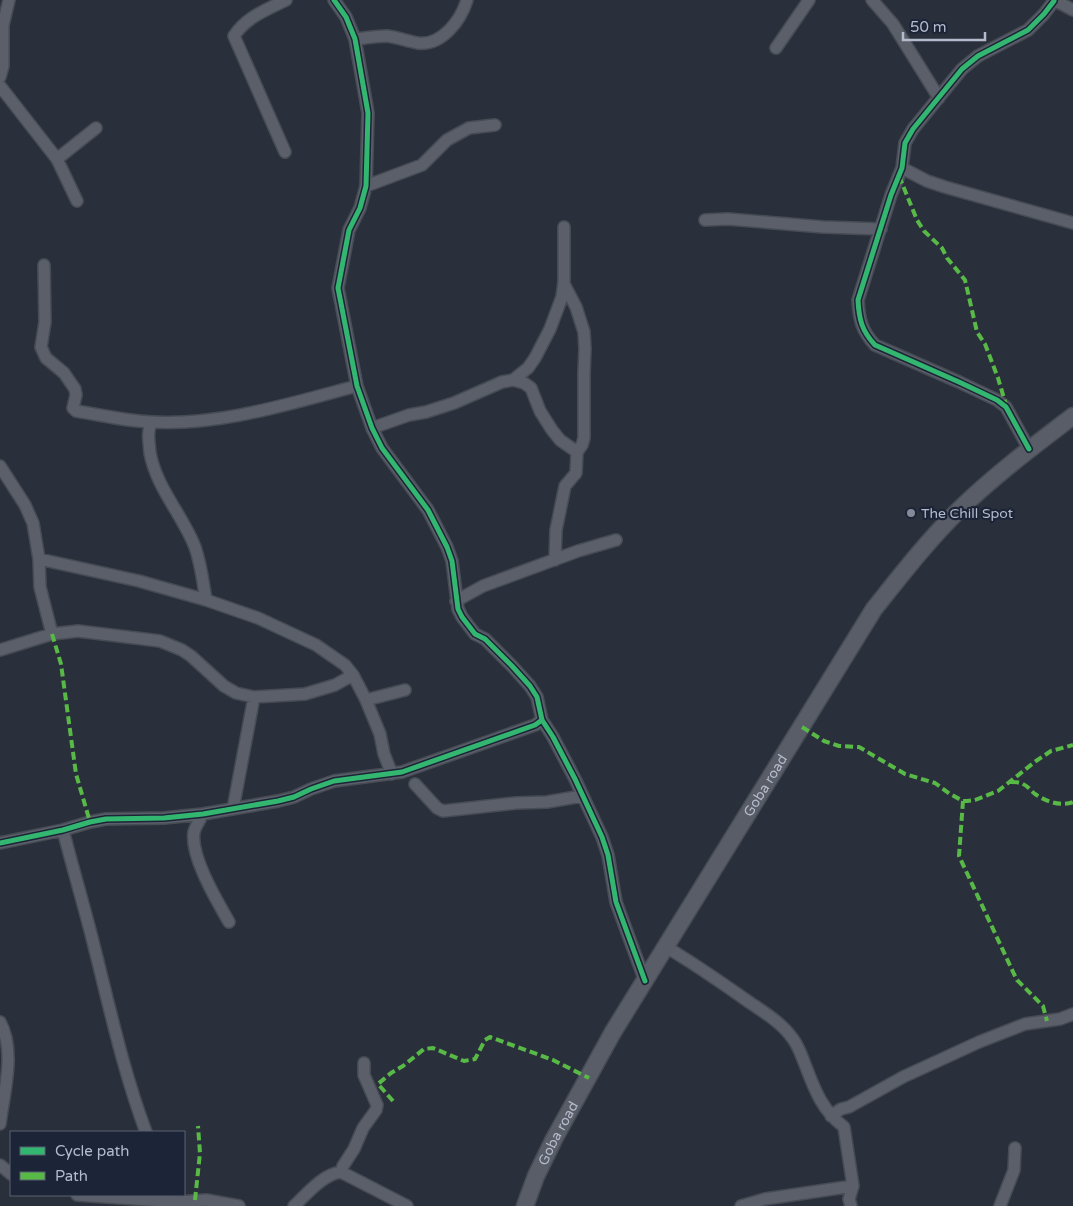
<svg xmlns="http://www.w3.org/2000/svg" width="1073" height="1206" viewBox="0 0 1073 1206" font-family="'Varela Round',sans-serif">
  <style>
    .lines { fill: none; stroke-linecap: round; stroke-linejoin: round }
    .minor-casing { stroke: #464b54; stroke-width: 14 }
    .secondary-casing { stroke: #464b54; stroke-width: 19 }
    .minor { stroke: #5b5f69; stroke-width: 11 }
    .secondary { stroke: #595d67; stroke-width: 16 }
    .quiet { stroke: #58b947; stroke-width: 4; stroke-dasharray: 8 4; stroke-linecap: butt }
    .cycleway-casing { stroke: #1c2437; stroke-width: 8 }
    .cycleway { stroke: #33b770; stroke-width: 5 }
    .poi-dot { fill: #848a99; stroke: #1c2437; stroke-width: 2 }
    .labels { text-anchor: middle; dominant-baseline: central; stroke-width: 4.5; stroke-linejoin: round; paint-order: stroke }
    .poi-label { font-size: 14px; fill: #b4bbcc; stroke: #1c2437; text-anchor: start }
    .street-label { font-size: 14px; fill: #b4bbcc; stroke: #1c2437 }
  </style>
  <rect width="100%" height="100%" fill="#2a303b"/>
  <g class="lines">
    <!-- minor casing -->
    <g class="minor-casing">
      <path id="minor" d="M334,0L346,17L355,39L368,113L366,186L360,208L349,230L338,288L357,386L372,428L382,448L428,510L447,547L452,561L458,609L462,617L475,634L485,639L512,666L530,686L537,697L542,720L553,737L575,779L602,837L608,855L616,902L645,981
        M872,0L893,24L939,98
        M1054,0L1073,10
        M355,39C366,38 376,36 387,36C397,37 407,41 418,43C442,46 461,20 467,0
        M776,48L809,0
        M0,77L3,66V25L9,0
        M0,86L57,159L96,128
        M285,152L234,36C246,17 268,9 286,0
        M57,159L77,201
        M902,168L927,181L945,187L1073,223
        M366,186L422,165L447,140L469,128L495,125
        M705,220L728,219L823,227L881,229
        M44,265L45,322L41,347L46,358L64,373L75,389L76,395L73,408L76,411C101,415 126,421 151,422C221,426 291,403 357,386
        M513,380L524,383L531,388L540,411L552,430L560,440L577,452
        M151,422C147,433 149,441 150,453C157,489 182,514 195,547C201,564 203,582 206,600
        M372,428L409,415L426,412L454,403L502,382L513,380L528,368L535,358L550,329L562,297L564,282V227
        M1029,449L1006,407L997,400L959,382L875,345C862,331 859,320 858,300L891,195L902,168L905,143L913,129L962,69L978,56L1028,30L1044,14L1054,1
        M0,466L25,505L33,523L39,559L40,587L52,634
        M39,559L139,581L206,600L258,618L316,645L345,665L353,675L366,700L380,734L384,754L392,774
        M555,560L556,530L565,486L576,473L577,452L582,445L584,438V373L585,349L584,332L576,307L564,284
        M456,601L483,586L578,551L616,540
        M0,650L52,634L78,631L160,641L182,650L191,656L224,686L236,693L254,697L305,694L335,685L353,675
        M366,700L405,690
        M415,784L437,808L443,811L516,803L547,802L582,796
        M233,809L254,697
        M203,814C200,820 196,825 194,832C190,856 217,901 229,922
        M63,830C72,865 82,899 91,934C108,1000 122,1068 146,1132
        M0,843L63,830L90,822L106,819L164,818L203,814L278,801L294,797L311,789L334,781L402,772L535,725L542,720
        M666,947C695,964 722,983 749,1002C765,1013 782,1023 793,1039C799,1047 802,1057 806,1067C815,1091 823,1111 844,1127L853,1186L849,1199L851,1206
        M0,1022C16,1051 4,1092 0,1124
        M831,1116L841,1109L849,1107L903,1077L979,1042L1025,1024L1060,1019L1073,1014
        M0,1165L11,1174
        M341,1172L343,1166L354,1149L363,1128L376,1110L377,1105L364,1075V1063
        M77,1195L178,1202L206,1200L239,1206
        M294,1206C306,1195 323,1174 341,1172L407,1206
        M741,1206L765,1199L853,1186
        M1000,1206L1014,1170L1015,1148"/>
    </g>
    <!-- secondary casing -->
    <g class="secondary-casing">
      <g id="secondary">
        <path id="s1" d="M525,1206L536,1176L554,1139L613,1032L874,609C902,574 929,539 961,508C996,474 1035,445 1073,416"/>
      </g>
    </g>
    <!-- minor -->
    <use href="#minor" class="minor"/>
    <!-- secondary -->
    <use href="#secondary" class="secondary"/>
    <!-- quiet -->
    <path class="quiet" d="M899,176L917,220L924,231L942,248L947,258L965,280L977,332L985,344L998,378L1006,405
      M52,634L61,664L76,774L90,822
      M802,727L824,741L839,746L859,747L905,774L935,783L950,794L963,801H967L975,800L998,791L1036,761L1051,751L1073,745
      M1011,782C1015,782 1020,782 1023,784C1028,786 1031,791 1035,794C1045,801 1061,807 1073,802
      M963,801L959,856L1014,974L1017,980L1043,1006L1047,1021
      M393,1101L378,1084L391,1073L403,1066L424,1049L433,1048L464,1061L475,1059L485,1040L490,1037L553,1060L589,1078
      M195,1200L200,1153L198,1126"/>
    <!-- cycleway casing -->
    <g class="cycleway-casing">
      <path id="cycleway" d="M334,0L346,17L355,39L368,113L366,186L360,208L349,230L338,288L357,386L372,428L382,448L428,510L447,547L452,561L458,609L462,617L475,634L485,639L512,666L530,686L537,697L542,720L553,737L575,779L602,837L608,855L616,902L645,981
        M1029,449L1006,407L997,400L959,382L875,345C862,331 859,320 858,300L891,195L902,168L905,143L913,129L962,69L978,56L1028,30L1044,14L1054,1
        M0,843L63,830L90,822L106,819L164,818L203,814L278,801L294,797L311,789L334,781L402,772L535,725L542,720"/>
    </g>
    <!-- cycleway -->
    <use href="#cycleway" class="cycleway"/>
  </g>
  <!-- markers -->
  <circle class="poi-dot" cx="911" cy="513" r="5"/>
  <g class="labels">
    <!-- poi labels -->
    <g class="poi-label">
      <text x="921" y="513">The Chill Spot</text>
    </g>
    <!-- street labels -->
    <g class="street-label">
      <text stroke="none"><textPath href="#s1" startOffset="485">Goba road</textPath></text>
      <text stroke="none"><textPath href="#s1" startOffset="80">Goba road</textPath></text>
    </g>
  </g>
  <!-- legend -->
  <rect x="10" y="1131" width="175" height="65" fill="#1c2437" stroke="#596073"/>
  <rect x="20" y="1147" width="25" height="8" fill="#33b770" stroke="#596073"/>
  <text x="55" y="1156" font-size="15" fill="#b4bbcc">Cycle path</text>
  <rect x="20" y="1172" width="25" height="8" fill="#58b947" stroke="#596073"/>
  <text x="55" y="1181" font-size="15" fill="#b4bbcc">Path</text>
  <!-- scale -->
  <path d="M903 32v8h82v-8" fill="none" stroke="#b4bbcc" stroke-width="2.5"/>
  <text x="910" y="32" font-size="15" fill="#b4bbcc" stroke="#1c2437" stroke-width="4" paint-order="stroke">50 m</text>
</svg>
